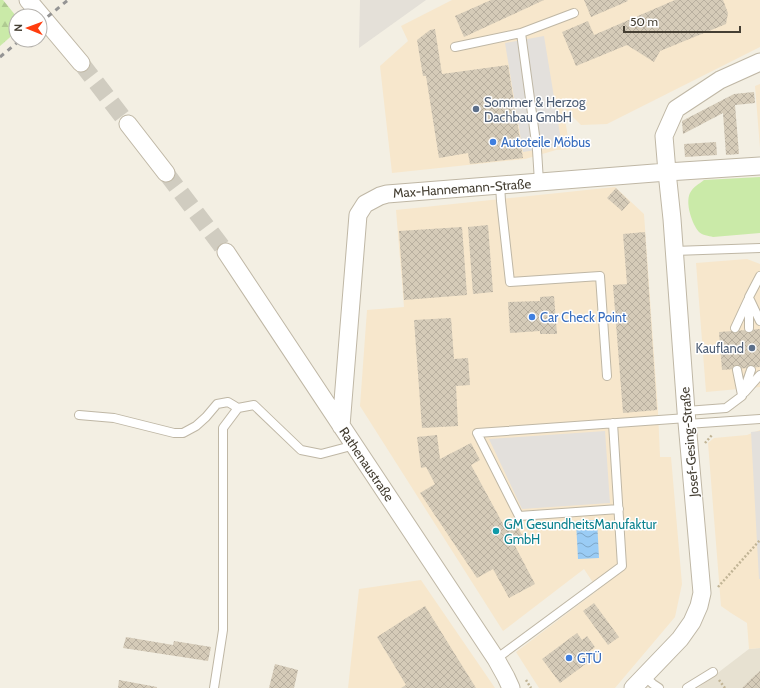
<svg xmlns="http://www.w3.org/2000/svg" width="760" height="688" viewBox="0 0 760 688" font-family="Cabin,sans-serif">
  <style>
    .residential { fill: #e7e1d1 }
    .commercial { fill: #f7e7cc }
    .industrial { fill: #e4e0d8 }
    .green { fill: #caeaa8 }
    .forest { fill: url(#forest-firs) }
    .parking { fill: #e3e0dc }
    .water { fill: url(#water-waves) }
    .building { fill: url(#building-cross-hatch) }
    .lines { fill: none; stroke-linecap: round; stroke-linejoin: round }
    .minor-tunnel { stroke: #d0ccc0; stroke-width: 17; stroke-dasharray: 17 8; stroke-linecap: butt }
    .service-casing { stroke: #bfb7a5; stroke-width: 10 }
    .minor-casing { stroke: #bfb7a5; stroke-width: 19 }
    .path { stroke: #c1b495; stroke-width: 2.5; stroke-dasharray: 2 2; stroke-linecap: butt }
    .service { stroke: #fff; stroke-width: 8 }
    .minor { stroke: #fff; stroke-width: 17 }
    .rail { stroke: #949494; stroke-width: 3; stroke-dasharray: 5 5; stroke-linecap: butt }
    .service-dot { fill: #5c6f8a; stroke: #fff; stroke-width: 1.5 }
    .shop-dot { fill: #3f7fe0; stroke: #fff; stroke-width: 1.5 }
    .culture-dot { fill: #0f9aa8; stroke: #fff; stroke-width: 1.5 }
    .labels { text-anchor: middle; dominant-baseline: central; stroke-width: 3; stroke-linejoin: round; paint-order: stroke }
    .service-label { font-size: 13px; fill: #4e5e75; stroke: #fff; text-anchor: start }
    .shop-label { font-size: 13px; fill: #366cbe; stroke: #fff; text-anchor: start }
    .street-label { font-size: 13px; fill: #453f33; stroke: #fff }
    .culture-label { font-size: 13px; fill: #0d838f; stroke: #fff; text-anchor: start }
  </style>
  <defs>
    <pattern id="forest-firs" width="22" height="20" patternUnits="userSpaceOnUse"><rect width="22" height="20" fill="#caeaa8"/><path d="M5 1l3.5 6h-7zM16 11l3.5 6h-7z" fill="#afca91"/></pattern>
    <pattern id="water-waves" width="16" height="10" patternUnits="userSpaceOnUse"><rect width="16" height="10" fill="#9accf5"/><path d="M0 5q4-4 8 0t8 0" fill="none" stroke="#7fa7c7"/></pattern>
    <pattern id="building-cross-hatch" width="8" height="8" patternUnits="userSpaceOnUse"><rect width="8" height="8" fill="#d5cbb8"/><path d="M0 0l8 8M0 8l8-8" fill="none" stroke="#b8af9f"/></pattern>
  </defs>
  <rect width="100%" height="100%" fill="#f3efe3"/>
  <!-- residential -->
  <path class="residential" d="M760,648V688H698L749,649Z"/>
  <!-- commercial -->
  <path class="commercial" d="M452,0H760V47L607,124L581,125L563,107L570,149L556,150L525,159L392,173L380,66L408,41L401,26Z
    M760,84V148L755,86Z
    M615,187L644,214L658,411L660,457H671L682,584L675,617L615,688H539L516,652L598,590L584,569L503,631L360,406L367,310L404,307L396,210Z
    M747,259L760,264V387L706,392L696,263Z
    M760,430V648L749,649L747,623L731,613L721,606L708,443L714,438L747,435Z
    M421,580L495,688H348L359,589Z"/>
  <!-- industrial -->
  <path class="industrial" d="M360,0H426L359,48Z"/>
  <!-- green -->
  <path class="green" d="M760,177V233L713,237C709,236 702,235 699,232C692,224 685,203 690,193C693,187 699,184 704,180Z"/>
  <!-- forest -->
  <path class="forest" d="M0,0H3L16,16V32L0,46Z"/>
  <!-- parking -->
  <path class="parking" d="M544,36L562,146L523,152L505,43Z
    M605,431L610,503L522,509L489,439Z
    M760,431V579H759L751,432Z"/>
  <!-- water -->
  <path class="water" d="M597,520L599,558L578,559L576,521Z"/>
  <!-- building -->
  <path class="building" d="M491,0H544L464,37L455,16Z
    M584,0H627L628,1L591,17Z
    M675,0H723L728,13L726,24L660,51L654,62L627,45L576,66L562,32L588,21L594,35Z
    M435,29L442,74L508,65L523,158L470,164L468,153L439,158L426,76H423L417,40L430,30Z
    M754,92L755,103L735,105L739,154L726,155L723,113L683,134L682,121L734,94Z
    M716,142L717,155L685,157L684,144Z
    M616,188L630,202L622,211L607,198Z
    M488,225L493,292L473,294L468,227Z
    M462,227L467,295L404,300L399,231Z
    M645,232L657,410L623,413L613,285L627,284L623,234Z
    M554,296L557,334H540V331L510,333L508,302L540,301V297Z
    M451,318L454,359L468,358L470,385L456,386L458,426L422,428L414,320Z
    M760,329V367L722,370L719,332Z
    M437,435L440,459L471,443L480,460L471,465L503,524L513,518L524,539L514,544L535,584L509,598L493,569L477,578L420,493L435,484L426,467L421,468L417,437Z
    M594,603L619,637L608,645L583,611Z
    M425,606L476,688H401L406,685L377,637Z
    M577,633L582,640L587,636L595,647L590,651L595,657L560,683L542,659Z
    M126,637L173,645L174,641L211,647L208,661L123,648Z
    M275,664L298,670L294,688H269Z
    M760,671V688H742L752,678Z
    M119,680L157,687V688H118Z"/>
  <g class="lines">
    <!-- minor-tunnel -->
    <path class="minor-tunnel" d="M81,63L128,124
      M166,173L226,252"/>
    <!-- service casing -->
    <g class="service-casing">
      <path id="service" d="M521,33L537,150L539,182
        M455,47L521,33L574,13
        M500,185L501,201L510,282L600,276L607,376
        M674,251L760,248
        M750,300L760,321
        M735,328L748,300
        M749,328V297L760,276
        M737,370L742,395
        M745,392L760,375
        M686,411L726,408L742,396L751,370
        M79,415L114,418L174,433H183L196,426L206,417L217,404L228,402L238,408
        M687,424L760,419
        M619,509L519,516L477,433L687,418
        M496,659L622,566L613,423
        M644,676L653,684L659,688
        M214,688L223,630V428L238,408L254,405L301,450L321,454L355,445
        M687,688L713,672"/>
    </g>
    <!-- minor casing -->
    <g class="minor-casing">
      <path id="minor" d="M28,0L81,63
        M128,124L166,173
        M226,252L496,659L506,677L511,688
        M341,426L358,215L365,204L380,196L387,194L667,172L760,166
        M633,688L680,639L692,622L699,606L702,593L686,411L672,219L667,172L664,136L676,109L720,80L760,62"/>
    </g>
    <!-- path -->
    <path class="path" d="M705,443L712,435
      M718,587L760,540
      M526,680L531,688
      M719,680L725,688"/>
    <!-- service -->
    <use href="#service" class="service"/>
    <!-- minor -->
    <use href="#minor" class="minor"/>
    <!-- rail -->
    <path class="rail" d="M40,23L68,0
      M0,57L20,40"/>
  </g>
  <!-- markers -->
  <g class="service-dot">
    <circle cx="476" cy="109" r="4"/>
    <circle cx="752" cy="348" r="4"/>
  </g>
  <g class="shop-dot">
    <circle cx="493" cy="142" r="4"/>
    <circle cx="532" cy="317" r="4"/>
    <circle cx="569" cy="658" r="4"/>
  </g>
  <circle class="culture-dot" cx="496" cy="531" r="4"/>
  <g class="labels">
    <!-- service labels -->
    <g class="service-label">
      <text x="484" y="102">Sommer &amp; Herzog<tspan x="484" dy="15">Dachbau GmbH</tspan></text>
      <text x="744" y="348" text-anchor="end">Kaufland</text>
    </g>
    <!-- shop labels -->
    <g class="shop-label">
      <text x="501" y="142">Autoteile Möbus</text>
      <text x="540" y="317">Car Check Point</text>
      <text x="577" y="658">GTÜ</text>
    </g>
    <!-- street labels -->
    <g class="street-label">
      <text transform="translate(462 188) rotate(-4)">Max-Hannemann-Straße</text>
      <text transform="translate(689 442) rotate(-95)">Josef-Gesing-Straße</text>
      <text transform="translate(367 464) rotate(56)">Rathenaustraße</text>
    </g>
    <!-- culture labels -->
    <g class="culture-label">
      <text x="504" y="524">GM GesundheitsManufaktur<tspan x="504" dy="15">GmbH</tspan></text>
    </g>
  </g>
  <!-- north arrow -->
  <g transform="translate(28 28) rotate(271)"><circle r="19" fill="#ffffff" stroke="#b5b2ad"/>
  <path d="M0-3L7 15L0 10L-7 15Z" fill="#ff3d0e"/>
  <text y="-6" font-size="11" font-weight="bold" text-anchor="middle" fill="#453f33">N</text>
  </g>
  <!-- scale -->
  <path d="M624 26v6h116v-6" fill="none" stroke="#453f33" stroke-width="2"/>
  <text x="630" y="26" font-size="12" fill="#453f33" stroke="#ffffff" stroke-width="3" paint-order="stroke">50 m</text>
</svg>
